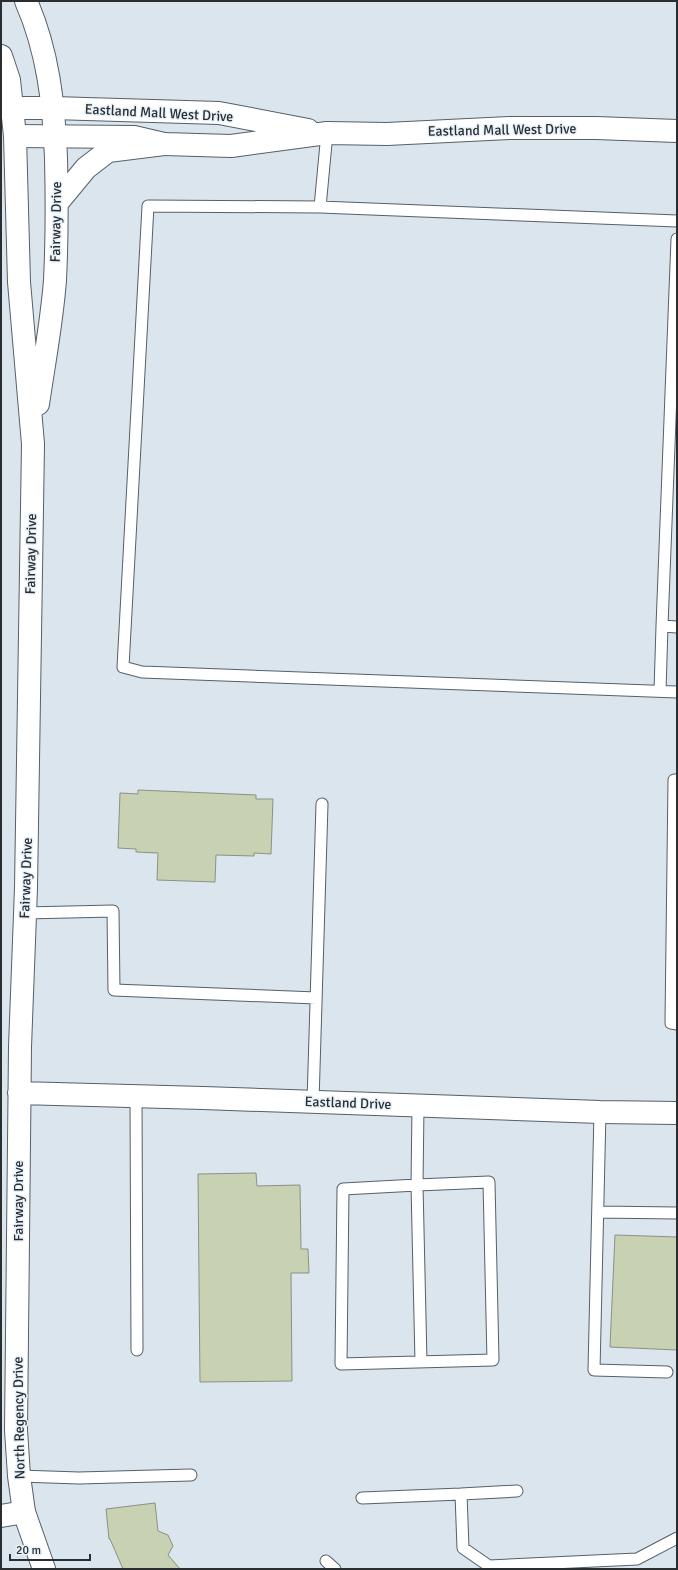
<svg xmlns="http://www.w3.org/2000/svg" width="678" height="1570" viewBox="0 0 678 1570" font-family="Signika,sans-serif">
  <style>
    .building { fill: #c8d2b2; stroke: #8c9085 }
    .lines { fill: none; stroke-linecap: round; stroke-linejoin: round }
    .lane-casing { stroke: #575f67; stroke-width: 13 }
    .street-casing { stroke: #575f67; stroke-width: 24 }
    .secondary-casing { stroke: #575f67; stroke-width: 24 }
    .lane { stroke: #fff; stroke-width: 11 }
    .street { stroke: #fff; stroke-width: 22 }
    .secondary { stroke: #fff; stroke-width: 22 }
    .labels { text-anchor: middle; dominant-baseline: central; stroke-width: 3; stroke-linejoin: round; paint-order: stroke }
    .street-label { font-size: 14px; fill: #2a2e31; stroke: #e8f2fb }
  </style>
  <rect width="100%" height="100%" fill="#dae5ed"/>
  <!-- building -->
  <path class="building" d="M138,790L256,795V799H273L271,854L254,853V856L216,855L215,882L157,880L158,853L136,852V849L118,848L120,793L138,794Z
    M256,1173L257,1186L300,1185L301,1249H308L309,1273H291L292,1381L200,1382L198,1174Z
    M615,1235L677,1237V1350L610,1347Z
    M155,1503L158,1531L168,1535L173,1546L168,1555L180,1569H123L110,1539H109L106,1509Z"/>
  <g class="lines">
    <!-- lane casing -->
    <g class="lane-casing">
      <path id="lane" d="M327,133L320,207L677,221
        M320,207L148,206L123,667L142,672L677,692
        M677,239L662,626L677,627
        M660,691L662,626
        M677,780H674L671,1023L677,1024
        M25,913L113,911L114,990L316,998
        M136,1096L137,1350
        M313,1102L322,804
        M418,1106L417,1185L343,1189L341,1364L493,1360L489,1182L417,1185L421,1362
        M600,1112L594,1370L667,1372
        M598,1212L677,1213
        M19,1476L79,1478L191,1475
        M461,1494L517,1491
        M362,1498L461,1494L463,1548L489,1566L637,1559L677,1538
        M326,1561L335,1569"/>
    </g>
    <!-- street casing -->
    <g class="street-casing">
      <path id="street" d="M13,108H53L219,113L308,130
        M15,136L134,137L164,144L231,146L327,133L387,134L509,128H596L677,131
        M1,1516L24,1512"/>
    </g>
    <!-- secondary casing -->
    <g class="secondary-casing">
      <path id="secondary" d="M26,1C48,51 54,104 56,158C57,199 57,240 55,280C52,321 44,363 38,404
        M1,56L9,80L15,136L19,282L33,444L26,888L20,1047L16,1430L19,1476L24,1512L44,1569
        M57,203L86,168L108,151L164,144
        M19,1093L203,1098L600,1112L677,1113"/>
    </g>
    <!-- lane -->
    <use href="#lane" class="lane"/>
    <!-- street -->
    <use href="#street" class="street"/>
    <!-- secondary -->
    <use href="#secondary" class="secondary"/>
  </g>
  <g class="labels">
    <!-- street labels -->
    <g class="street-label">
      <text transform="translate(159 113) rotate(3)">Eastland Mall West Drive</text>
      <text transform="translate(502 130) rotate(-1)">Eastland Mall West Drive</text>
      <text transform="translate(56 222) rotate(-89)">Fairway Drive</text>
      <text transform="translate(31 554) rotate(-89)">Fairway Drive</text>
      <text transform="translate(26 878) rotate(-88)">Fairway Drive</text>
      <text transform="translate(348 1103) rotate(2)">Eastland Drive</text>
      <text transform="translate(18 1201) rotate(-90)">Fairway Drive</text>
      <text transform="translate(19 1418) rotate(-91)">North Regency Drive</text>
    </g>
  </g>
  <!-- border -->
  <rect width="678" height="1570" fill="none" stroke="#2a2e31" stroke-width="4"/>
  <!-- scale -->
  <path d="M10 1554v6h80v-6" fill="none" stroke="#2a2e31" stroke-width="2"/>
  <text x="16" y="1554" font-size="12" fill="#2a2e31" stroke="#e8f2fb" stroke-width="3" paint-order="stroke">20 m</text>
</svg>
